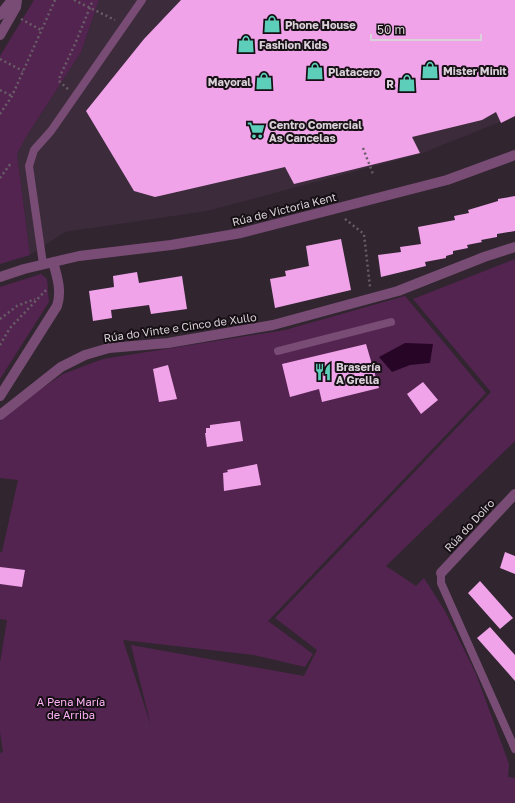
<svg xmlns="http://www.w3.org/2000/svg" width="515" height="803" viewBox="0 0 515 803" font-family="'Golos Text',sans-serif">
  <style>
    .built { fill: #3c2b3b }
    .green { fill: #542451 }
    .water { fill: #270526 }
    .building { fill: #f0a3e9 }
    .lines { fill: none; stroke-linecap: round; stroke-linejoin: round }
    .path { stroke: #685d67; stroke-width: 2.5; stroke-dasharray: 2 3; stroke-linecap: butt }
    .lane { stroke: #784c74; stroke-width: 8 }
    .street { stroke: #784c74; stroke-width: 10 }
    .labels { text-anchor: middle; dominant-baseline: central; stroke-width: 4; stroke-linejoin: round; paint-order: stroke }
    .poi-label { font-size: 11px; font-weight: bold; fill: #dbd2d9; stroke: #161015; text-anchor: start }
    .street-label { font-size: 11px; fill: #dbd2d9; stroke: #161015 }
    .park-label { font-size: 11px; fill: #ffb1f7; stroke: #161015 }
  </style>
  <rect width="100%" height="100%" fill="#312530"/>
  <!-- built -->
  <path class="built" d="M99,0H515V116L420,154L207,211L65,232L30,255L17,154L26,137L81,52Z"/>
  <!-- green -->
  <path class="green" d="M34,0H99L81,52L26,137L17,154L30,255L0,264V56Z
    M515,259V441L386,566L416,586L424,578L445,611L476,674L509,764L508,777L515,778V803H0V753L3,752L0,732V663L7,620L0,619V552H2L18,480L0,478V421L16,406L63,374L103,359L285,330L405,296L486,393L268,621L313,654L305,667L254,655L123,640L151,726L131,645L304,676L317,650L275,618L491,392L413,299Z
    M41,274L47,279L49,302L0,379V287Z"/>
  <!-- water -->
  <path class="water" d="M405,343L433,344L430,363L410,365L392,372L379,357Z"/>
  <!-- building -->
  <path class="building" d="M181,0H515V116L501,123L496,112L482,120L412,137L420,153L294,184L285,167L155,197L134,191L86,111L144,39Z
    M515,196V231L497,234V237L481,240L482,242L467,245L468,248L453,251V254L446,256V258L425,262L426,266L381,277L378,255L401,252L400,247L421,244L418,227L455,220L454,216L469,213L468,210L498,201V199Z
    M341,239L351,290L275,308L270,279L286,276L285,271L309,266L306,246Z
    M137,272L139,283L182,276L187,309L151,314L149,305L111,310L112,318L93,321L89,291L114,287L113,276Z
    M366,344L379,388L322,402L319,389L290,397L282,364Z
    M168,365L177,399L159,402L153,369Z
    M423,382L438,400L421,414L407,394Z
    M240,421L243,441L207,447L205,433H206V428H210V425Z
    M257,464L261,485L224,491L223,473L228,472L227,470Z
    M505,552L515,556V574L500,568Z
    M0,567L25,570L22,587L0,584Z
    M480,581L513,618L500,629L468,593Z
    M490,627L515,655V681L477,638Z"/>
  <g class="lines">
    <!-- path -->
    <path class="path" d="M74,0L115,20
      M21,19L41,30
      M0,59L23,71
      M68,89L59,81L60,76L75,44L93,0
      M0,90L12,96
      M0,114L12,96L55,0
      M363,148L373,174
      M0,178L11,163
      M345,219L364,234L370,287
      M0,319L17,306L35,299
      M0,345L10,328L47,289"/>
    <!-- lane -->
    <path class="lane" d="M43,264L29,166L34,150L51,131L142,0
      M278,351L391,322
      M441,573V583L515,749"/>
    <!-- street -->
    <path class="street" d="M0,15L12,0
      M0,35L16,7L17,0
      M0,277L24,269L79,256L171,245L241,233L447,180L515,155
      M0,396L57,306C62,291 57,276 53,262
      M0,415L61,367L85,355L109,348L168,343L273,325L398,291L484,257L515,247
      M441,573L515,494"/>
  </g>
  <!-- icons -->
  <defs>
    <g id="shop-bare" transform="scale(1.38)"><path d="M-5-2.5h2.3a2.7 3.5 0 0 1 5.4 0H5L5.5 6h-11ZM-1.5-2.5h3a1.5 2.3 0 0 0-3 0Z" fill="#5cceba" stroke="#161015" stroke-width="2.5" paint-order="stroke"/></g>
    <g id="supermarket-bare" transform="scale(1.38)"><path d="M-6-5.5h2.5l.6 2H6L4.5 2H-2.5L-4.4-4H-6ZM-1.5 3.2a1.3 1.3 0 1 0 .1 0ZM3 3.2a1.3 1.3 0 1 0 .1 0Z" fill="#5cceba" stroke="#161015" stroke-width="2.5" paint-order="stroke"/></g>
    <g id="restaurant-bare" transform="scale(1.38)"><path d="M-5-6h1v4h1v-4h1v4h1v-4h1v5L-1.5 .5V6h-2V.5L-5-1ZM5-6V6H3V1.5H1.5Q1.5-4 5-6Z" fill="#5cceba" stroke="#161015" stroke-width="2.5" paint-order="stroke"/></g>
  </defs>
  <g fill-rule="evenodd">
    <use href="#shop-bare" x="272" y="24"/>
    <use href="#shop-bare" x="246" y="44"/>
    <use href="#shop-bare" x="430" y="70"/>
    <use href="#shop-bare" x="315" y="71"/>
    <use href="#shop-bare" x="264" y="81"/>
    <use href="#shop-bare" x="407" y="83"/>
    <use href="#supermarket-bare" x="256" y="130"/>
    <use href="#restaurant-bare" x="323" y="372"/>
  </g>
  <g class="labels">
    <!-- poi labels -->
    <g class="poi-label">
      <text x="285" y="24">Phone House</text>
      <text x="259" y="44">Fashion Kids</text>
      <text x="443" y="70">Mister Minit</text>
      <text x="328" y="71">Platacero</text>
      <text x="251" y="81" text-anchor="end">Mayoral</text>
      <text x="394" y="83" text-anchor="end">R</text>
      <text x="269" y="124">Centro Comercial<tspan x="269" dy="13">As Cancelas</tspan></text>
      <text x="336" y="366">Brasería<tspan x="336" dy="13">A Grella</tspan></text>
    </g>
    <!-- street labels -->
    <g class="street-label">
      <text transform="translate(284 209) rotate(-14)">Rúa de Victoria Kent</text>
      <text transform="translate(180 327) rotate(-8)">Rúa do Vinte e Cinco de Xullo</text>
      <text transform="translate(469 525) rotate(-47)">Rúa do Doiro</text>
    </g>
    <!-- park labels -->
    <g class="park-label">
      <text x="71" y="701">A Pena María<tspan x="71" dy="13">de Arriba</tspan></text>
    </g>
  </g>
  <!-- scale -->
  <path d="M371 34v6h110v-6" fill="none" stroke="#dbd2d9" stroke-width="2"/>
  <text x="377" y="34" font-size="12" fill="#dbd2d9" stroke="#161015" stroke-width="3" paint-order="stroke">50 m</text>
</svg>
